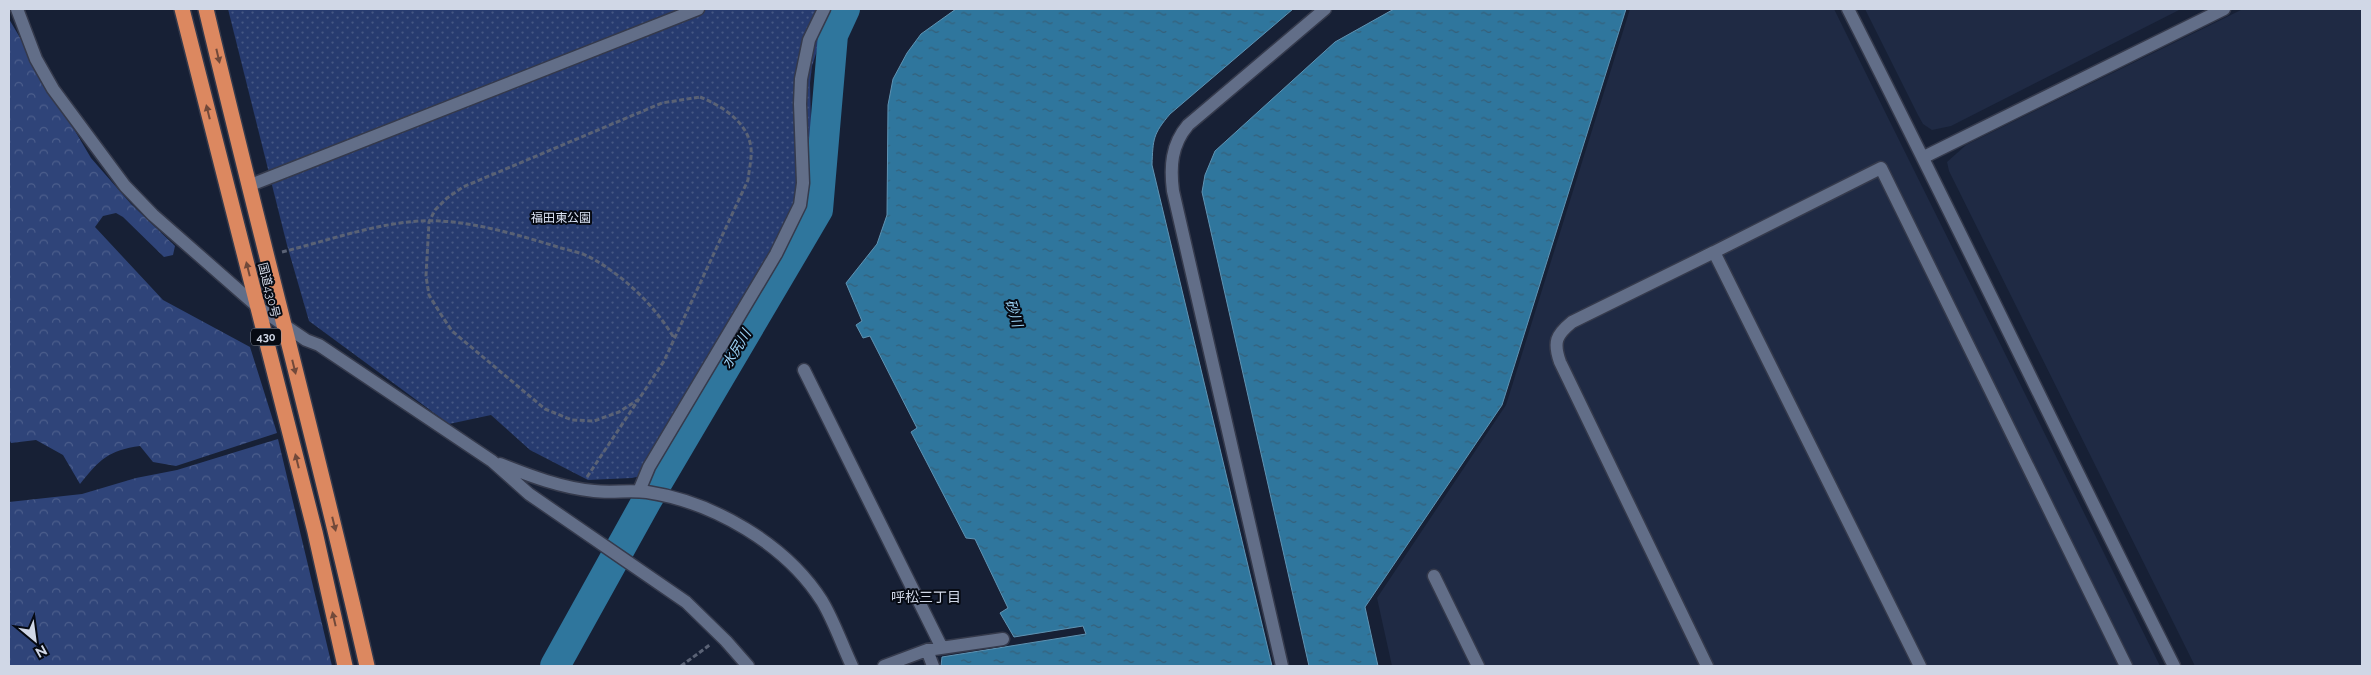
<svg xmlns="http://www.w3.org/2000/svg" width="2371" height="675" viewBox="0 0 2371 675" font-family="Raleway,'Noto Sans JP',sans-serif">
  <style>
    .built { fill: #1f2a44 }
    .forest { fill: url(#forest-crowns) }
    .park { fill: url(#park-dots) }
    .water { fill: url(#water-ripples); stroke: #5f93b3 }
    .lines { fill: none; stroke-linecap: round; stroke-linejoin: round }
    .river { stroke: #2f769d; stroke-width: 30 }
    .minor-casing { stroke: #353a4c; stroke-width: 15 }
    .highway-casing { stroke: #353a4c; stroke-width: 18 }
    .path { stroke: #5a6275; stroke-width: 3; stroke-dasharray: 5 2.5; stroke-linecap: butt }
    .minor { stroke: #626e88; stroke-width: 12 }
    .highway { stroke: #dc8860; stroke-width: 15 }
    .oneway { fill: #71493a }
    .labels { text-anchor: middle; dominant-baseline: central; stroke-width: 4; stroke-linejoin: round; paint-order: stroke }
    .shield { fill: #060a13; stroke: #939aa7; stroke-width: 1 }
    .shield-label { font-size: 11px; font-weight: bold; fill: #d0d7e6 }
    .park-label { font-size: 12px; fill: #dbe3f4; stroke: #060a13 }
    .street-label { font-size: 12px; fill: #d0d7e6; stroke: #060a13 }
    .water-label { font-size: 14px; font-style: italic; fill: #9ad0f2; stroke: #060a13 }
    .neighbourhood-label { font-size: 14px; fill: #d0d7e6; stroke: #060a13 }
  </style>
  <defs>
    <pattern id="forest-crowns" width="20" height="18" patternUnits="userSpaceOnUse" patternTransform="scale(1.25)"><rect width="20" height="18" fill="#2f4479"/><path d="M2 6a3 3 0 1 1 6 0M12 15a3 3 0 1 1 6 0" fill="none" stroke="#4c5e8c"/></pattern>
    <pattern id="park-dots" width="8" height="8" patternUnits="userSpaceOnUse" patternTransform="scale(1.25)"><rect width="8" height="8" fill="#273b6f"/><path d="M2 2h.1M6 6h.1" fill="none" stroke="#455784" stroke-width="1.8" stroke-linecap="round"/></pattern>
    <pattern id="water-ripples" width="26" height="14" patternUnits="userSpaceOnUse" patternTransform="scale(1.25)"><rect width="26" height="14" fill="#2f769d"/><path d="M2 4q2-2 4 0t4 0M15 11q2-2 4 0t4 0" fill="none" stroke="#35607a"/></pattern>
  </defs>
  <rect width="100%" height="100%" fill="#172035"/>
  <!-- built -->
  <path class="built" d="M1630,9H1834L2160,666H1392L1377,598L1506,405Z
    M1865,9H2181L1951,126L1932,130L1923,124L1918,115Z
    M2243,9H2362V666H2195L1949,171L1947,162L1966,145Z"/>
  <!-- forest -->
  <path class="forest" d="M9,19L91,158L131,204L175,246L173,255L164,257L123,217L116,213L103,216L95,227L163,300L250,347L277,433L176,466L153,462L140,446C109,450 99,460 80,484L63,455L36,440L11,443L9,439Z
    M278,439L332,666H9V502L82,494L136,478L177,470Z"/>
  <!-- park -->
  <path class="park" d="M228,9H833L826,23L812,66L810,83L812,170L807,204L784,253L661,466L653,473L632,478L588,480L530,450L491,415L449,424L309,321L287,245Z"/>
  <!-- water -->
  <path class="water" d="M956,9H1293L1170,114C1153,134 1153,139 1152,165L1272,666H941L942,657L1086,634L1083,626L1014,637L1000,613L1008,608L975,539L966,538L911,432L917,428L870,336L863,338L856,325L862,321L846,283L877,244L887,215L888,105L893,79L907,53L921,34Z
    M1394,9H1626L1502,405L1365,607L1378,666H1309L1202,192L1205,175L1215,151L1335,42Z"/>
  <g class="lines">
    <!-- river -->
    <path class="river" d="M555,666L646,502L818,210L833,35L845,9"/>
    <!-- minor casing -->
    <g class="minor-casing">
      <path id="minor" d="M17,9L36,59L53,89L125,186L153,215L259,308L306,340L319,345L492,461L529,494L686,602L726,641L748,666
        M1848,9C1959,227 2064,448 2174,666
        M1924,157L2224,9
        M248,186L698,9
        M804,370L942,648
        M500,464C530,476 562,488 594,491C611,493 629,490 647,492C713,502 786,544 822,601C834,621 842,645 852,666
        M639,491L649,467L776,254L800,205L803,183L800,104L801,79L809,40L824,9
        M1434,576L1478,666
        M927,650L933,666
        M884,666L927,650L1003,639
        M1282,666L1173,191C1170,167 1171,145 1188,125L1325,9
        M1707,666L1560,362C1553,342 1556,335 1572,322L1714,252
        M1920,666L1714,252L1881,168L2126,666"/>
    </g>
    <!-- highway casing -->
    <g class="highway-casing">
      <path id="highway" d="M182,9L315,532L345,666
        M206,9C258,229 317,446 367,666"/>
    </g>
    <!-- path -->
    <path class="path" d="M700,97C722,106 748,122 751,148C752,158 749,170 748,180L664,361L639,399L619,412L594,421L572,420L545,409L452,331L440,313L429,295L426,276L429,222L435,210L447,198L463,187L662,103Z
      M282,252C326,241 374,224 419,221C463,218 519,235 561,248C571,251 584,253 593,259C625,277 655,306 674,338
      M587,477L639,399
      M681,666L711,644"/>
    <!-- minor -->
    <use href="#minor" class="minor"/>
    <!-- highway -->
    <use href="#highway" class="highway"/>
  </g>
  <!-- one-way arrows -->
  <defs><path id="oneway-solid" d="M-6-.8H1V-3.2L6.5 0L1 3.2V.8H-6Z" transform="scale(1.25)"/></defs>
  <g class="oneway">
    <use href="#oneway-solid" transform="translate(218 56) rotate(77)"/>
    <use href="#oneway-solid" transform="translate(208 112) rotate(-104)"/>
    <use href="#oneway-solid" transform="translate(248 269) rotate(-104)"/>
    <use href="#oneway-solid" transform="translate(294 367) rotate(76)"/>
    <use href="#oneway-solid" transform="translate(297 461) rotate(-104)"/>
    <use href="#oneway-solid" transform="translate(334 524) rotate(76)"/>
    <use href="#oneway-solid" transform="translate(334 619) rotate(-103)"/>
  </g>
  <g class="labels">
    <!-- shield labels -->
    <rect class="shield" x="251" y="328.5" width="30" height="17" rx="4"/>
    <g class="shield-label">
      <text x="266" y="337">430</text>
    </g>
    <!-- park labels -->
    <g class="park-label">
      <text x="561" y="218">福田東公園</text>
    </g>
    <!-- street labels -->
    <g class="street-label">
      <text transform="translate(269 290) rotate(76)">国道430号</text>
    </g>
    <!-- water labels -->
    <g class="water-label">
      <text transform="translate(1014 313) rotate(73)">砂川</text>
      <text transform="translate(736 349) rotate(-59)">水尻川</text>
    </g>
    <!-- neighbourhood labels -->
    <g class="neighbourhood-label">
      <text x="926" y="597">呼松三丁目</text>
    </g>
  </g>
  <!-- border -->
  <rect width="2371" height="675" fill="none" stroke="#d0d7e6" stroke-width="20"/>
  <!-- north arrow -->
  <g transform="translate(35 640) rotate(151)" stroke="#060a13" stroke-width="4" paint-order="stroke">
  <path d="M0-4L9 19L0 12L-9 19Z" fill="#d0d7e6"/>
  <text y="-8" font-size="14" font-weight="bold" text-anchor="middle" fill="#d0d7e6">N</text>
  </g>
</svg>
